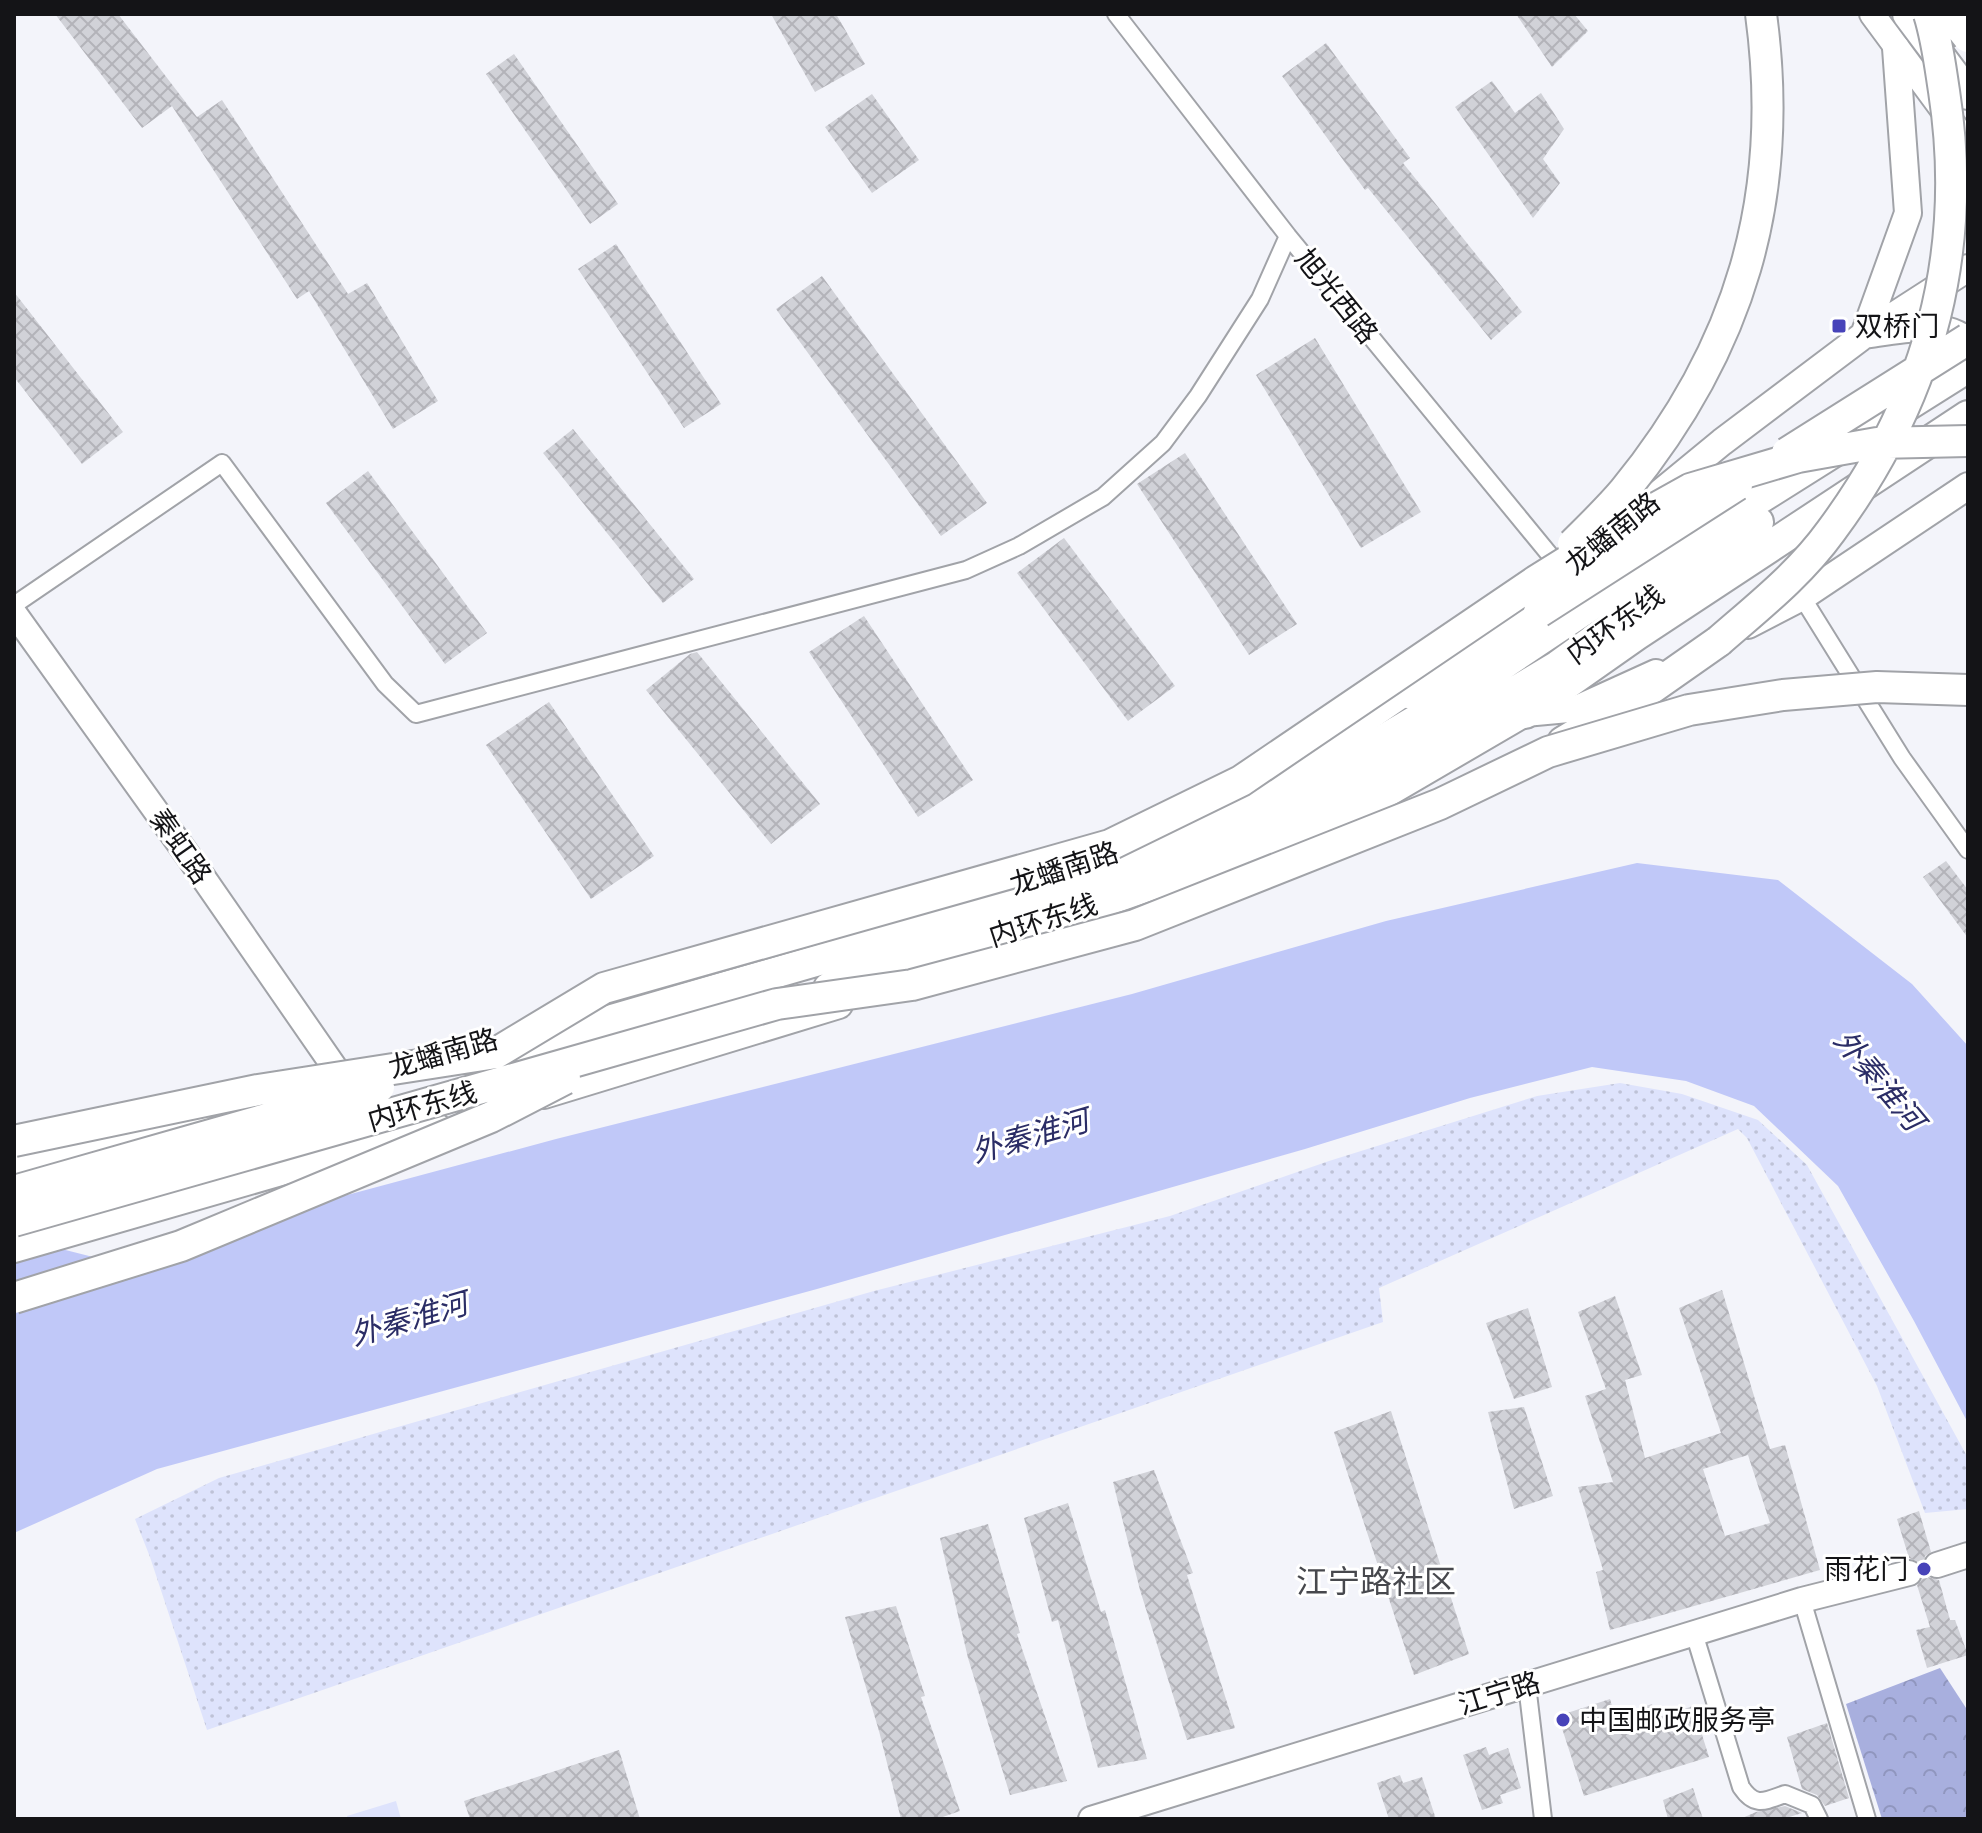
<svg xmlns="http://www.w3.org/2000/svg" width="1982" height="1833" viewBox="0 0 1982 1833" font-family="'Source Serif 4','Noto Sans SC',serif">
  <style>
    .grass { fill: url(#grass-dots) }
    .forest { fill: url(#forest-crowns) }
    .pitch { fill: #dee3fc }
    .water { fill: #c0c8f8 }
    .building { fill: url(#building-cross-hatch); fill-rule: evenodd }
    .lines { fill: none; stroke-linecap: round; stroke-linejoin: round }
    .street-casing { stroke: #a1a3a8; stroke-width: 20 }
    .secondary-casing { stroke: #a1a3a8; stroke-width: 28 }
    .primary-casing { stroke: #a1a3a8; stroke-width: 30 }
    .highway-casing { stroke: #a1a3a8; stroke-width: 34 }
    .street { stroke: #fff; stroke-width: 16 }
    .secondary { stroke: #fff; stroke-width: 24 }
    .primary { stroke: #fff; stroke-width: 26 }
    .highway { stroke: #fff; stroke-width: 30 }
    .highway-bridge-casing { stroke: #a1a3a8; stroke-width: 34; stroke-linecap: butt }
    .highway-bridge { stroke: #fff; stroke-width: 30 }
    .poi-dot { fill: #4743b9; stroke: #fff; stroke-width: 3 }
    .labels { text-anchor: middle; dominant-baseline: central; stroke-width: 6; stroke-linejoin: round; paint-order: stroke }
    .street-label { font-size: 28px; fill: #141417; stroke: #fff }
    .poi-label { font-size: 28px; fill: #141417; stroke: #fff; text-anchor: start }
    .water-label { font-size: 30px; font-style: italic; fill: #2b2d66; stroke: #fff }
    .quarter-label { font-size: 32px; fill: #47484d; stroke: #fff }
  </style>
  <defs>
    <pattern id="grass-dots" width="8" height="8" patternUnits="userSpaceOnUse" patternTransform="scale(2)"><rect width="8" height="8" fill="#dee3fc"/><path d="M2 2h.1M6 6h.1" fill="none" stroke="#bec2d7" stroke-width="1.8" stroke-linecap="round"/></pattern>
    <pattern id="forest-crowns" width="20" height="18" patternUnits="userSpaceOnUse" patternTransform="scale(2)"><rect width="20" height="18" fill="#a8afde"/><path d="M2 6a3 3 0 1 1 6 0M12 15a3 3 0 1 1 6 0" fill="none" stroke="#9096be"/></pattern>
    <pattern id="building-cross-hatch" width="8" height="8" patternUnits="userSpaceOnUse" patternTransform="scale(2)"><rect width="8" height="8" fill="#d1d2d8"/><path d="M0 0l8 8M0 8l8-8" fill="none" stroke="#b3b3b9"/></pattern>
  </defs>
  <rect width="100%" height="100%" fill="#f3f4fa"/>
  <!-- grass -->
  <path class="grass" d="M1620,1083L1682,1094L1758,1120L1807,1165L1968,1458V1509L1925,1513L1877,1386L1747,1138L1738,1129L1379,1288L1383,1322L207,1730L150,1557L135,1519L219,1478L874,1291L1170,1216L1329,1161L1537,1096Z"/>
  <!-- forest -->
  <path class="forest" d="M1940,1668L1968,1711V1819H1882L1846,1704Z"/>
  <!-- pitch -->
  <path class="pitch" d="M396,1801L401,1819H348L347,1816Z"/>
  <!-- water -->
  <path class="water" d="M1637,863L1778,880L1912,984L1968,1046V1423L1914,1321L1838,1186L1754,1106L1686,1081L1592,1067L1470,1098L1305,1149L817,1289L157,1469L14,1533V1237L105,1260L556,1139L1132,994L1386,921Z"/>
  <!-- building -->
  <path class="building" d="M55,14H118L197,117L222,100L348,294L367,283L438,401L393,429L309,291L297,299L172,106L142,128Z
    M771,14H836L865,64L815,92Z
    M1516,14H1574L1588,31L1552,67Z
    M1326,43L1410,158L1403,163L1522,312L1491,340L1368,188L1365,190L1282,76Z
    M514,54L618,204L590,224L486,74Z
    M1492,81L1515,113L1541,93L1564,129L1543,159L1560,183L1533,218L1455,107Z
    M872,94L919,160L872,193L825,127Z
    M616,244L721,404L684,428L578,269Z
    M822,276L987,503L941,536L776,309Z
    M14,292L123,432L82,464L14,377Z
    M1315,338L1421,512L1361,548L1256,375Z
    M573,429L694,579L663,603L543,453Z
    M1185,453L1297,624L1249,655L1137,484Z
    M368,471L487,633L445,664L326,503Z
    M1064,538L1175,686L1128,721L1017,573Z
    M864,616L973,780L918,817L809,652Z
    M697,652L820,804L771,844L646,690L690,654Z
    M549,702L654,856L591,899L486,745Z
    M1946,861L1968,890V938L1923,877Z
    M1722,1290L1770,1449L1785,1445L1820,1570L1610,1630L1596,1572L1603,1570L1578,1487L1613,1482L1585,1396L1606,1389L1578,1312L1615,1296L1642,1375L1625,1380L1645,1458L1721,1433L1679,1308ZM1748,1455L1770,1523L1725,1536L1703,1469Z
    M1528,1308L1552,1387L1514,1399L1486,1323Z
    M1524,1407L1553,1496L1514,1509L1488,1412Z
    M1391,1411L1469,1654L1414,1675L1334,1432Z
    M1154,1470L1193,1573L1187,1575L1235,1728L1187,1740L1140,1590L1113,1482Z
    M1068,1503L1101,1612L1105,1610L1147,1759L1098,1768L1058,1620L1052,1622L1024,1518Z
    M1919,1511L1931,1552L1925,1556L1922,1567L1919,1562L1909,1558L1897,1519Z
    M988,1524L1020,1633L1017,1634L1067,1781L1010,1795L968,1658L940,1538Z
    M1924,1571L1928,1577L1939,1580L1950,1620H1955L1968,1655L1927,1668L1916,1630L1930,1627L1917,1585L1923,1578Z
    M896,1606L925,1696L921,1697L960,1811L937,1819H901L879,1731L845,1617Z
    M1610,1699L1615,1716L1652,1704L1656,1718L1693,1706L1709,1757L1584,1796L1558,1716Z
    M1827,1723L1849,1798L1825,1806L1817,1795L1802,1789L1787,1737Z
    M1486,1747L1489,1755L1508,1748L1521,1788L1500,1795L1503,1803L1482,1810L1463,1755Z
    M619,1750L640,1819H470L464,1801Z
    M1400,1775L1403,1783L1422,1777L1436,1819H1389L1377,1783Z
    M1693,1788L1703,1819H1668L1663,1800Z
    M1785,1806L1802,1813L1783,1819H1740L1756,1812Z"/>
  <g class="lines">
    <!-- street casing -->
    <g class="street-casing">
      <path id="street" d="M1116,14L1288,236L1563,571
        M1802,597L1902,758L1968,850
        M14,605L222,463L385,684L416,714L966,570L1019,546L1103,497L1163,443L1198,396L1260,299L1288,236
        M1802,1600L1867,1819
        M1694,1633L1741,1787C1755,1808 1765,1801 1785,1794L1812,1805L1819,1819
        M1527,1685L1543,1819"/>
    </g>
    <!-- secondary casing -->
    <g class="secondary-casing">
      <path id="secondary" d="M1872,14L1968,144
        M14,613L191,860L344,1081
        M1937,1565L1968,1555
        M1091,1819L1802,1600L1909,1573"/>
    </g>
    <!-- primary casing -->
    <g class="primary-casing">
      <path id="primary" d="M1896,48L1908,213L1864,335C1893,331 1945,318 1968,342
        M1649,502L1722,442L1864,335L1968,268
        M1748,625L1802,597L1968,486
        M1128,847L1178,832L1287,773L1423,680
        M1220,874L1340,821L1525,713L1579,708L1656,673
        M544,1095L839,1005
        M14,1168L266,1102
        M14,1249L437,1127"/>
    </g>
    <!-- highway casing -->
    <g class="highway-casing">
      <path id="highway" d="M1908,14L1968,94
        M1407,693L1539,612
        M1525,713L1636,635L1968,416
        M1563,742L1652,688L1719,641
        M829,988L1096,904L1212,863L1326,806L1558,666L1758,522
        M512,1049L881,942L1161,857L1269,808L1439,707L1606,595L1968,367"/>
    </g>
    <!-- street -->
    <use href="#street" class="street"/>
    <!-- secondary -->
    <use href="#secondary" class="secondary"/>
    <!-- primary -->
    <use href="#primary" class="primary"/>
    <!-- highway -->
    <use href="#highway" class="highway"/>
    <!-- highway-bridge casing -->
    <g class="highway-bridge-casing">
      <path id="highway-bridge" d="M1950,14L1968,37
        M1787,453L1968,339
        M1573,544C1590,527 1608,510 1624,491C1740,349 1786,197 1761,14
        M1539,612L1737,485
        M1719,641C1758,607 1800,574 1831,531C1929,399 1969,254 1944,91C1940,65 1937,39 1929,14
        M14,1141L258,1090L496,1053L604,988L1110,845L1241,781L1536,581L1629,523L1690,489L1798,457L1877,443L1968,441
        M14,1191L379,1087
        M14,1221L777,1004L912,985L1135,925L1440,804L1548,752L1689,710L1783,695L1877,687L1968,690
        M14,1298L181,1246L491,1117L565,1079"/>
    </g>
    <!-- highway-bridge -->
    <use href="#highway-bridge" class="highway-bridge"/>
  </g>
  <!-- markers -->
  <g class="poi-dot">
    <rect x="1831" y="318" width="16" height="16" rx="4"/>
    <circle cx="1924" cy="1569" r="8"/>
    <circle cx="1563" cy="1720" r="8"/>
  </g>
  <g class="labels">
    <!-- street labels -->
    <g class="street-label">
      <text transform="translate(1337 296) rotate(51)">旭光西路</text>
      <text transform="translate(1612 533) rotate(-39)">龙蟠南路</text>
      <text transform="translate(1615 624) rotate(-36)">内环东线</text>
      <text transform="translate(181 846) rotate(55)">秦虹路</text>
      <text transform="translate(1064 868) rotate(-18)">龙蟠南路</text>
      <text transform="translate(1043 920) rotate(-18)">内环东线</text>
      <text transform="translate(443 1053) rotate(-16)">龙蟠南路</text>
      <text transform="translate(422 1106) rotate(-16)">内环东线</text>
      <text transform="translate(1499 1693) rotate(-17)">江宁路</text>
    </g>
    <!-- poi labels -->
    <g class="poi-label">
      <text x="1855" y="326">双桥门</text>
      <text x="1908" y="1569" text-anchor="end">雨花门</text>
      <text x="1579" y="1720">中国邮政服务亭</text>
    </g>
    <!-- water labels -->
    <g class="water-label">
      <text transform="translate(1879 1080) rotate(50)">外秦淮河</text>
      <text transform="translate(1030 1136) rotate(-16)">外秦淮河</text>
      <text transform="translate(409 1319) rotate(-16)">外秦淮河</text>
    </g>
    <!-- quarter labels -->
    <g class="quarter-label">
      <text x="1376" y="1582">江宁路社区</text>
    </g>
  </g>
  <!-- border -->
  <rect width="1982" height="1833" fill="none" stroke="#141417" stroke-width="32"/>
</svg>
